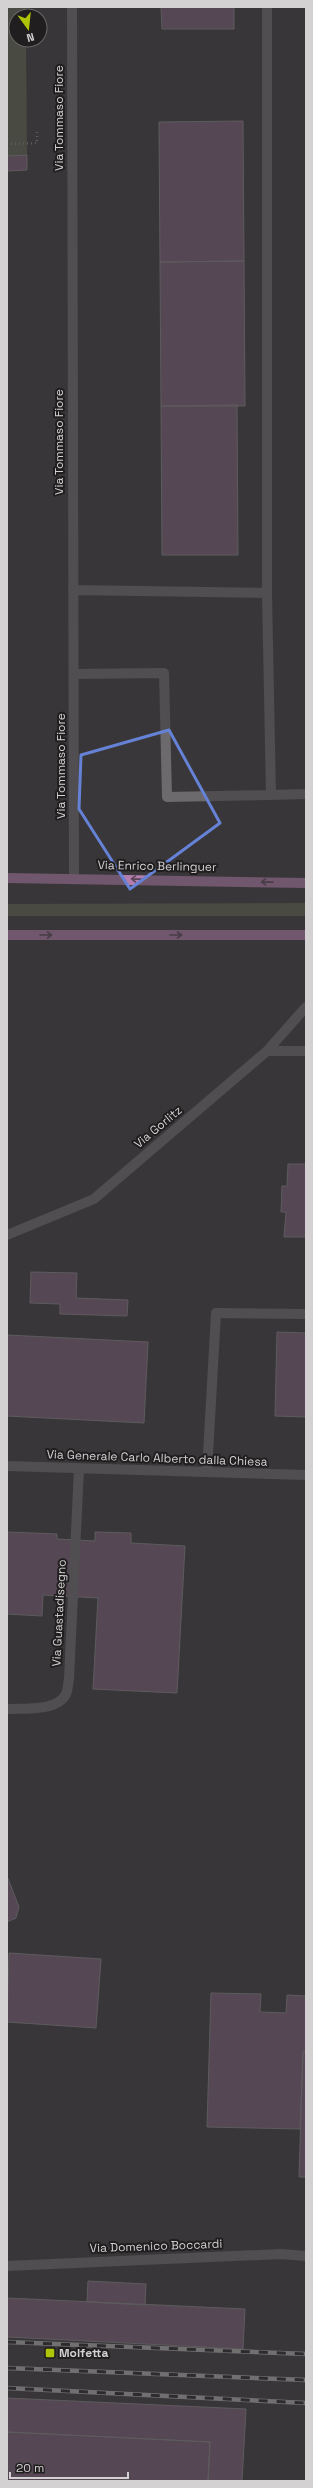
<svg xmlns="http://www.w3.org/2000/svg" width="313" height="2488" viewBox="0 0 313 2488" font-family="'Space Grotesk',sans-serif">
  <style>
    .green { fill: #5e634d }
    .building { fill: #795c75; stroke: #8a878a }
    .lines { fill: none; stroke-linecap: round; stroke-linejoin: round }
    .path { stroke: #888687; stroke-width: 2.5; stroke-dasharray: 1 3; stroke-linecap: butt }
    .minor { stroke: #6d6a6d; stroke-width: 10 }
    .major { stroke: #b37ead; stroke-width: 10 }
    .rail-casing { stroke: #b7b5b6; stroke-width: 4.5 }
    .rail { stroke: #201e1f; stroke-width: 3; stroke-dasharray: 9; stroke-linecap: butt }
    .oneway { stroke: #5b4458 }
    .marked { fill: none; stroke: #6682d6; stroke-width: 3; stroke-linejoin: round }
    .poi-dot { fill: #afc506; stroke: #201e1f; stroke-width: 1.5 }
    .labels { text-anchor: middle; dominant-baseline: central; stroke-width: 4; stroke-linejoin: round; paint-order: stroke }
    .street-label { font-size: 12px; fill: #d3d1d2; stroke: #201e1f }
    .poi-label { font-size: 12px; font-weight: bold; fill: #d3d1d2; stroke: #201e1f; text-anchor: start }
  </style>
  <rect width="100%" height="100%" fill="#393739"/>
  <!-- green -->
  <path class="green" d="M7,7H26V16H16V40H26L27,155L7,156Z
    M306,903V916H7V904Z"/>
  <!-- building -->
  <path class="building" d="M161,7H234V29H162Z
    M243,121L244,261L160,262L159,122Z
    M27,155V170L7,171V156Z
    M244,261L245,406H161L160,262Z
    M237,405L238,555H162L161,406Z
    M288,1164H306V1237H284L286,1212H281L282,1186H287Z
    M31,1272L77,1273L76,1298L128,1300L127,1316L60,1314V1304L30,1303Z
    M277,1332L306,1333V1417L275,1416Z
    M7,1335L148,1342L144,1423L7,1416Z
    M7,1532L57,1534V1539L95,1541V1532L131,1533V1543L185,1546L177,1693L93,1689L98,1598L43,1595L42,1616L7,1614Z
    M7,1876L19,1907L16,1918L7,1922Z
    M9,1953L101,1959L96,2028L7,2022Z
    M211,1993L261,1994L260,2012L286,2013L287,1995L306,1996V2052H303L300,2129L207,2127Z
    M303,2052H306V2177H299Z
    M88,2281L146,2284L145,2305L87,2302Z
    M7,2298L245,2309L243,2349L7,2337Z
    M7,2398L246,2409L242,2481H208L210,2442L7,2432Z
    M7,2432L210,2442L208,2481H7Z"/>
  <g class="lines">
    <!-- path -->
    <path class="path" d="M7,144L37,143V131"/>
    <!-- minor -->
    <path class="minor" d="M72,7L74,877
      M73,590L267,593V7
      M267,593L271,795L306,794
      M74,674L164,673L167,797L271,795
      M267,1051H306
      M7,1235L94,1199L267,1051L306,1007
      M7,1466L306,1475
      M207,1472L216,1313L306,1314
      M7,1709C23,1708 57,1712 66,1694C68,1690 68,1683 69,1679L79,1469
      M7,2266L281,2254L306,2256"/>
    <!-- major -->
    <path class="major" d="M7,878L306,883
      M7,935H306"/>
    <!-- rail casing -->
    <g class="rail-casing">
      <path id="rail" d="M7,2342L306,2354
        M7,2368L306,2380
        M7,2388L306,2403"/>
    </g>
    <!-- rail -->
    <use href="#rail" class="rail"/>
  </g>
  <!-- one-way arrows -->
  <defs><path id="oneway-shaft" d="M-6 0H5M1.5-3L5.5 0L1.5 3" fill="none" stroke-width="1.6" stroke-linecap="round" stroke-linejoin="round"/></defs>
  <g class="oneway">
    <use href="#oneway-shaft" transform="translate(137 879) rotate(-179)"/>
    <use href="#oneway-shaft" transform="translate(267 882) rotate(-179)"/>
    <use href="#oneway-shaft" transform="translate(46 935)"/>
    <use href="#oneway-shaft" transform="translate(176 935)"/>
  </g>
  <!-- marked area -->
  <path d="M0 0H313V2488H0ZM169,730L220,823L130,889L79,809L81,755Z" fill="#393739" fill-opacity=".55" fill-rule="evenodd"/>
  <path class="marked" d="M169,730L220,823L130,889L79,809L81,755Z"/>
  <!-- markers -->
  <rect class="poi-dot" x="45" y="2348" width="10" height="10" rx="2"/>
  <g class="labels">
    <!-- street labels -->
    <g class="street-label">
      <text transform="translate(59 118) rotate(-90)">Via Tommaso Fiore</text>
      <text transform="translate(59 442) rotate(-90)">Via Tommaso Fiore</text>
      <text transform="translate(61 766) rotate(-90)">Via Tommaso Fiore</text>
      <text transform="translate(157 866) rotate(1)">Via Enrico Berlinguer</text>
      <text transform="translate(158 1127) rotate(-40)">Via Gorlitz</text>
      <text transform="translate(157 1458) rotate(2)">Via Generale Carlo Alberto dalla Chiesa</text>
      <text transform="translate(59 1613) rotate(-87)">Via Guastadisegno</text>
      <text transform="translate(156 2246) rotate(-2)">Via Domenico Boccardi</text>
    </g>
    <!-- poi labels -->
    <g class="poi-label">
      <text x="59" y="2353">Molfetta</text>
    </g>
  </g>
  <!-- border -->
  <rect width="313" height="2488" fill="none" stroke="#d3d1d2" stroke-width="16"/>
  <!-- north arrow -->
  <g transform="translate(28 28) rotate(165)"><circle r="19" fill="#201e1f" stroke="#686667"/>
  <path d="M0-3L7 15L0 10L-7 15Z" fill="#afc506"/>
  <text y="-6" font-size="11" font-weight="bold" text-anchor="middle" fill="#d3d1d2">N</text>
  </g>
  <!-- scale -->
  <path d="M10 2472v6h118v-6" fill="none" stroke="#d3d1d2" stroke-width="2"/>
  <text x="16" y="2472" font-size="12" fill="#d3d1d2" stroke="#201e1f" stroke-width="3" paint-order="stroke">20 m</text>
</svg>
